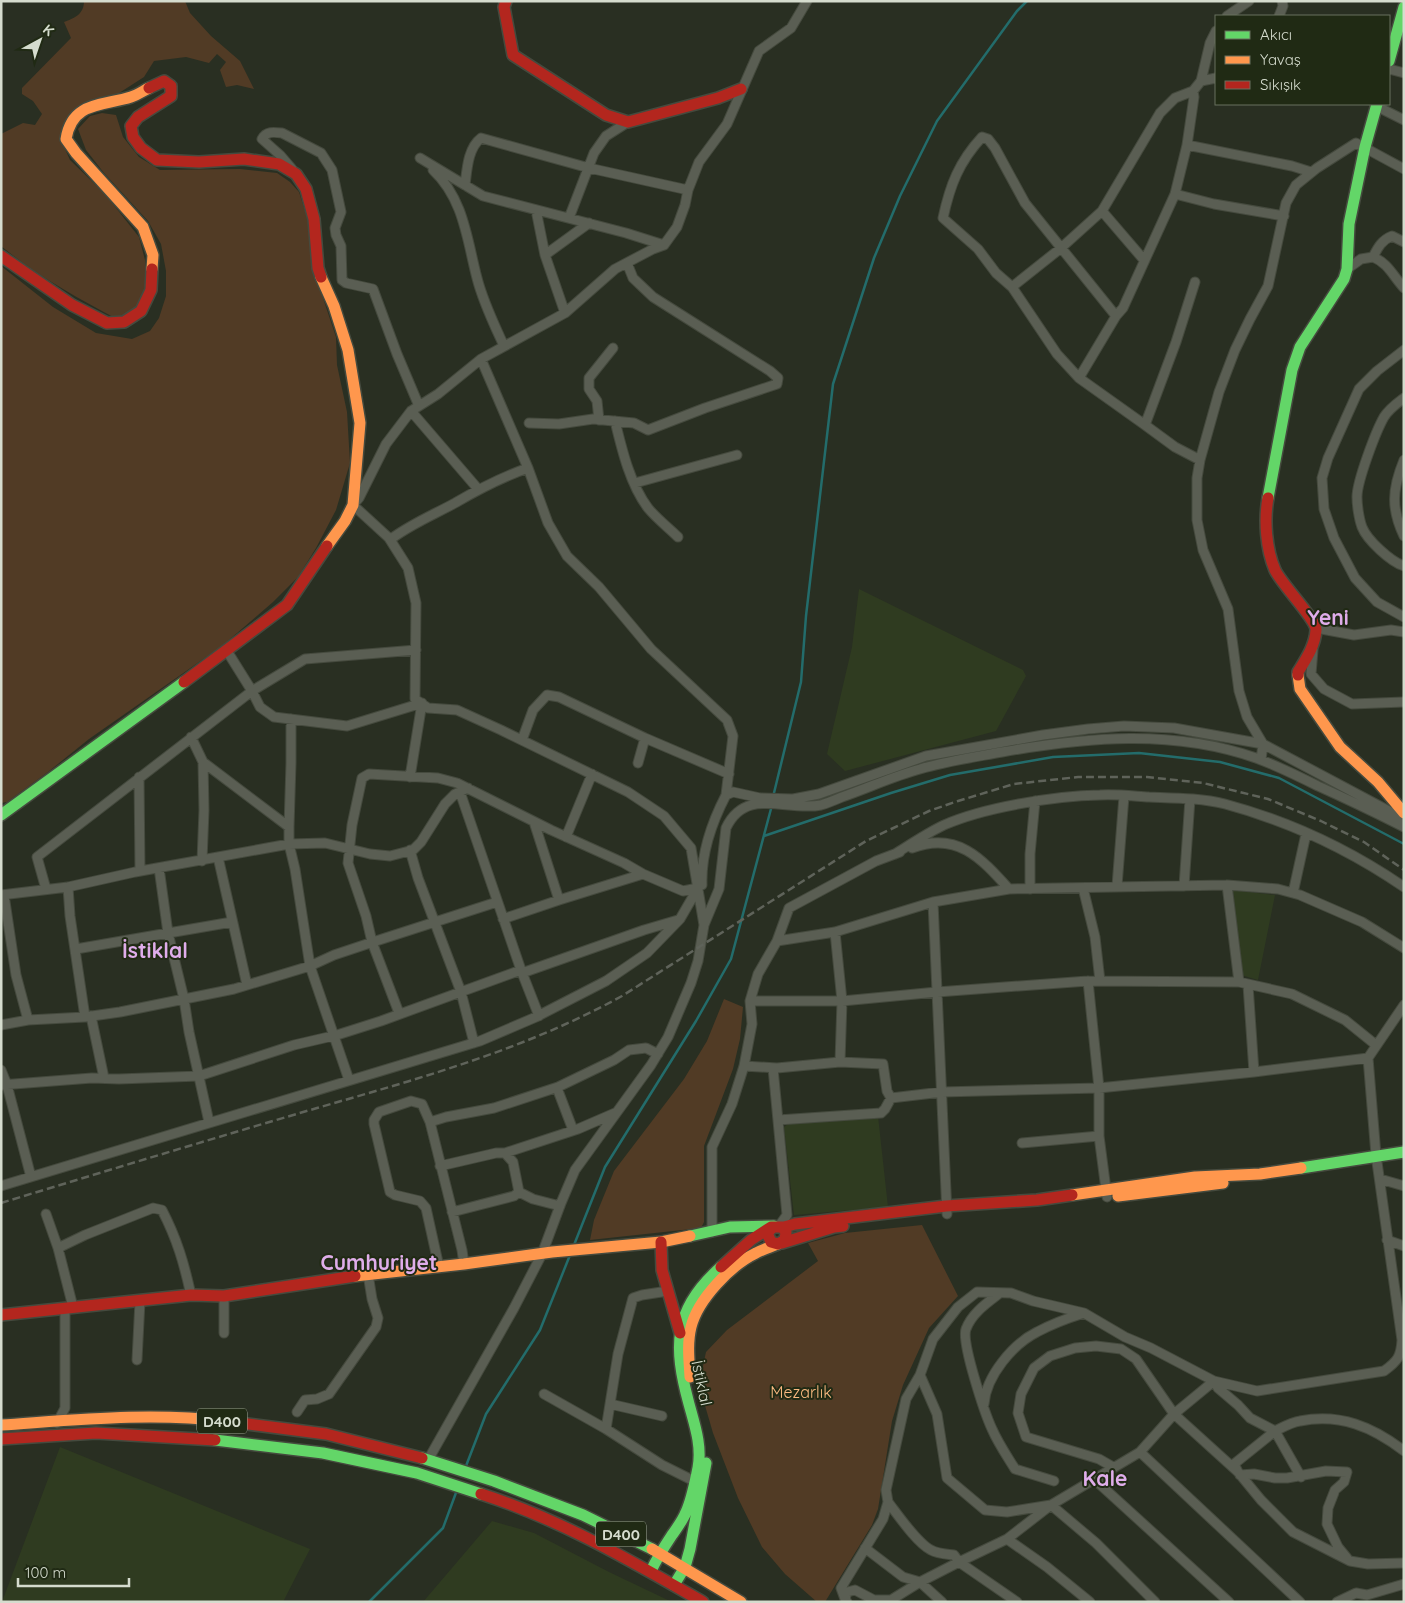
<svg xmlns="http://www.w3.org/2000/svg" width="1405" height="1603" viewBox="0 0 1405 1603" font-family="Quicksand,sans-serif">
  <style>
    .built { fill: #2f3b20 }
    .green { fill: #513b25 }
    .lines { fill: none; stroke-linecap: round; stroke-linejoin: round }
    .stream { stroke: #236c6b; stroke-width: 2.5 }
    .street-casing { stroke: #454a3e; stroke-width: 11 }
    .fast-casing { stroke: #454a3e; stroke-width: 14 }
    .slow-casing { stroke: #454a3e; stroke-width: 14 }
    .jam-casing { stroke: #454a3e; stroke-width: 14 }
    .street { stroke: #5a5e53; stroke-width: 9 }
    .fast { stroke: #63d668; stroke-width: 11 }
    .slow { stroke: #ff974d; stroke-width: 11 }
    .jam { stroke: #b3261e; stroke-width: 11 }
    .rail { stroke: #5f635a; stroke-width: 2.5; stroke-dasharray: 8 4; stroke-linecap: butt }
    .labels { text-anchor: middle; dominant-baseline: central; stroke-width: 4; stroke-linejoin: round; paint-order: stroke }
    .shield { fill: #202a14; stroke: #9fa796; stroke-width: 1 }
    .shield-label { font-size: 15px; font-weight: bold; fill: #d5dcce }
    .street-label { font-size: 16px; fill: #d5dcce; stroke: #202a14 }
    .park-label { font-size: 16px; fill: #fbba81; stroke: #202a14 }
    .district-label { font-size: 21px; font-weight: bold; fill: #dfadea; stroke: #202a14 }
  </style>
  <rect width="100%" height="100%" fill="#292f22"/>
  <!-- built -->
  <path class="built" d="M859,589L1023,670L1026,676L996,731L845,771L827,754L852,647Z
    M1233,890L1275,895L1258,980L1241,975Z
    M878,1116L888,1207L794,1215L784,1127L789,1123Z
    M60,1447L310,1549L283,1602H2Z
    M492,1521L534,1533L609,1572L672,1602H423Z"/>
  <!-- green -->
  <path class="green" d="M84,1H185L190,13L211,36L240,61L254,89L237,85L226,87L220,70L226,62L217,54L209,63L186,57L154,61L144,77L116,95L92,100L60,138L70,160L105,194L139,237L145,260V286L141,305L117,319C77,298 36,275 1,246V134L23,123L35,125L42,114L33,101L22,94V88L71,38L64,22C75,18 84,14 84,1Z
    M102,113L116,115L123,137L139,157L160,170L240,169L277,173L290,182L299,192L308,220L322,295L336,337L337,365L347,412L350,463L336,510L316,548L298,577L273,602L222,646L89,739L48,772L7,802L1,803V266L53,307L96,333L132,339L150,331L159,318L166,296V271L161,244L148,221L104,173L86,150L78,129L90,116Z
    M724,999L743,1007L740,1039L733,1069L704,1146V1222L701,1228L590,1240L594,1220L614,1171L684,1079L707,1041Z
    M922,1225L958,1296L929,1328L903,1385L892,1421L878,1509L872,1525L825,1602H817L785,1574L762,1547L738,1498L713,1433L699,1385L706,1352L727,1330L818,1261L808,1243L845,1233Z"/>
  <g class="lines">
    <!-- stream -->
    <path class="stream" d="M773,797L801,682L806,616L833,384L874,258L900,196L937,121L1017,11L1027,1
      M764,836L891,793L950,775L1053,757L1139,753L1220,762L1279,778L1404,844
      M574,1245L605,1167L696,1021L731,959L772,805
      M466,1466L486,1414L540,1330L570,1255
      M369,1602L443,1528L457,1490"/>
    <!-- street casing -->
    <g class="street-casing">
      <path id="street" d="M1227,16L1249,1
        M1279,16L1283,6L1282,1
        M1216,31L1210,43L1201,81L1216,78
        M1389,69L1404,73
        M1193,91L1194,97L1187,145L1175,194L1123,308L1116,316L1079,378L1145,425L1176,342L1195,282
        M1376,106L1404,120
        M1187,145L1292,166L1311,172
        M420,158L483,196L626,233L664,245
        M292,169L280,155L262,139C266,131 274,132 282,133L321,153L332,170L341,212L335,228L336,235L341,246L342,280L346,283L373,289L397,354L419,406
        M433,170C464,199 467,240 477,278C483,302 494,324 504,346
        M465,185C467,169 468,148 481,138L589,168L688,190
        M1175,194L1214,204L1284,216
        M536,210L545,255L565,313
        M1102,211L1144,260
        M569,218L594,153L606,136L628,122
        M545,255L589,223
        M1373,257C1378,247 1382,240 1392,236L1404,242
        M1347,269L1361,259L1373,257C1388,263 1393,276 1404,288
        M1012,287L1061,248L1102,211L1160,113L1175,98L1193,91L1201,81
        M1404,350L1377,371L1359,389L1328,458L1322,478L1324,509L1334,538L1355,578L1377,602L1404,617
        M481,359L528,468L548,523L567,556L599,587L651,649L727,720L733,736L726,795
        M1079,378L1057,354L1012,287L996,273L978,249L943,218C950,185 959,162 982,137L988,139L995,148L1025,203L1116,316
        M1404,398C1396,404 1389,409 1384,417C1376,431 1357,481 1357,497C1357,505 1359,519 1362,527C1367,540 1391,562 1404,566
        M411,411L478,489
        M599,420L597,401L589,389V378L613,348
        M615,421C622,450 630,484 648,508C657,519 668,527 678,537
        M529,423L559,424L593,419L634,423L648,430L705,408L777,384L778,378L770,371L653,297L633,278L627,263
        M1145,425L1175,447L1200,460
        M1404,460C1392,489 1391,509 1404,536
        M635,483L737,455
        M391,539C411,524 433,515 455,503C479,489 502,477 528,468
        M1316,628L1354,635L1391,630L1404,632
        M1313,650L1311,674L1324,689L1352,704L1404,702
        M191,737L203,762L289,827V844L295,869L310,966L349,1080
        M522,740L533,710L547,695L559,697L645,738L729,774
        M1261,760L1263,744L1247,717L1239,691L1228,609L1203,550L1197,520V478L1200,460L1219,392L1235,350L1250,319L1268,286L1286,203L1296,185L1317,168L1356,143L1404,169
        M638,763L645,738
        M139,777L140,871
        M410,777L422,703L347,726L274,717L260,707L252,691L305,659L416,650
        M460,792L521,970L539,1016
        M534,822L559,900L643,874
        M289,827L291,763V719
        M566,837L592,774
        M912,848C957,831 981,858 1009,889
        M410,850L418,878L461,992L474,1043
        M895,854C911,844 927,833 944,825C985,807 1055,796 1100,795C1116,794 1133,796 1149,797C1174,798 1201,798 1225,804C1288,821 1350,850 1404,887
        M218,857L247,985
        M202,861L204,810L203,762
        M159,868L168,933L184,999L189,1032L209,1122
        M702,885C701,855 712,822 726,795L733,792L760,798L793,799L819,794L926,756L1043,735L1088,729L1124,726L1174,728L1263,744L1404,819
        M1227,885L1239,982
        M1117,886L1124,796
        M1184,886L1190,799
        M68,887L70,916L85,1017
        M1083,888L1095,937L1100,981
        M46,889L37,857L252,691L227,651
        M1030,889V854L1035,801
        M1293,893L1306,834
        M1,895L68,887L135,872L289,844L325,843L370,854L390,856L413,850L421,842L445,804L455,794L468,788
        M4,895L16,975L28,1020
        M933,902L947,1214
        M503,919L559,900
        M704,925L719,889L726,828C746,786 786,812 821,805C828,803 835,800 842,797C868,788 894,776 920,769C947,761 975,757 1002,752C1087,737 1173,729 1256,758C1278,766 1298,776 1318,786C1347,799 1376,813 1404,827
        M835,932L842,1001L840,1062L883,1064L887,1091L891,1098L942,1092L1099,1088L1254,1072L1368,1058
        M777,941L789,908L876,861L900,852
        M76,949L232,922
        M522,973L644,930L678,920
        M1088,981L1099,1088V1136L1107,1197
        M1248,985L1254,1072
        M750,1001H842L937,992L1088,981L1239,982L1292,994L1345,1020L1376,1045
        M399,1013L372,942L366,916L348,863L352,825L362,778L369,774L438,778L457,783L551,830L624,863L643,874L683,891L698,888
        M91,1016L104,1078
        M1,1025L28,1020L85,1017L120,1012L234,989L310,966L334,955L376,941L497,902
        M744,1066L777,1068L840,1062
        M773,1068L787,1215L779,1226
        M1,1070L7,1085L31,1177
        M1,1085L92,1078L119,1079L199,1076L294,1045L337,1035L381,1021L521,970
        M557,1088L573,1130
        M778,1120L881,1113L885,1109L891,1098
        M430,1122L446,1117L494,1108L558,1087L614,1060L629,1050L646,1048L658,1054
        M1022,1143L1099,1136
        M505,1153L578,1129L615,1113
        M440,1166L496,1153H505L513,1162L519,1192L533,1199L560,1206
        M1380,1179L1404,1186
        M1,1186L480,1041L536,1017L606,981L647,953L680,919L698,888
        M452,1212L514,1196L519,1192
        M46,1214L58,1248L73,1307
        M712,1232V1147L732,1104L744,1066L752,1024L750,1001L758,974L777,941L835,932L933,902L1009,889L1227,885L1278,889L1300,895L1362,922L1404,948
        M1387,1240L1404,1246
        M58,1248L85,1235L153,1208L162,1210C177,1239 184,1263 191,1295
        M439,1267L426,1208L420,1201L395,1195L390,1192L374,1124V1120L379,1112L411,1101L422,1104L430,1122L462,1250L464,1264
        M668,1291L642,1295L633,1298L618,1354L606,1429L662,1465L694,1481
        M1000,1293C987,1303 972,1313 966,1329C961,1342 985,1414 992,1429C998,1443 1007,1456 1015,1469L1054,1481
        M224,1333V1296
        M137,1360L140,1301
        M920,1375L937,1414L947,1478L985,1510L1007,1512L1051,1505L1096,1543L1155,1602
        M1214,1381L1218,1388L1238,1405L1250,1418L1275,1431C1283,1427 1292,1422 1300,1421C1340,1413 1373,1427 1404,1451
        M544,1394L606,1429
        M610,1404L662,1416
        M984,1404C986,1376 1013,1344 1037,1332C1052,1324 1068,1318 1084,1313
        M297,1412L305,1400L317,1399L329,1394L376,1327L378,1318L372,1299L368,1274
        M57,1423L65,1408V1308
        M1140,1452L1300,1602
        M428,1460L514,1308L542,1254L561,1203L575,1170L651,1065L668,1037L691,983L698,961L704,925L691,848L664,816L628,792L501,730L457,710L428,708L415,699L416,603L408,568L389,538L353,505L359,498L386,444L411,411L438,394L481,359L565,313L615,269L653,249L664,245L677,227L685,205L688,190L699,162L727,124L759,51L791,28L807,1
        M1113,1467L1099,1459L1026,1437L1018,1413L1021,1394L1034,1368L1050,1356L1075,1348L1096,1346L1121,1349L1136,1359L1174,1414L1238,1472L1261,1500L1293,1532L1350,1561L1368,1564L1404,1563
        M1238,1472L1234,1464L1275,1431L1301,1477
        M1240,1475L1254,1474L1275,1478H1287L1326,1471L1347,1472L1344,1482L1335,1490L1328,1508L1327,1524L1338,1547L1347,1558
        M1094,1479L1229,1602
        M888,1502C898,1515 917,1543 931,1550C938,1554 946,1554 954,1555L959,1562L1007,1539L1051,1505L1140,1452L1174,1414L1214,1381
        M1007,1539L1047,1567L1090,1602
        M865,1548L903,1577L920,1582L942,1602
        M845,1599L841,1588L883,1519L888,1502L886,1490L906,1399L920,1375L933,1339L958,1307L977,1292L1011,1293L1033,1301L1084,1313L1125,1337L1151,1348L1214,1381L1257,1391L1384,1371C1398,1361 1401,1356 1402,1340L1376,1155L1368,1058L1404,1005
        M847,1602L845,1599L847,1592L855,1590L874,1600H891L920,1582L959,1562L1017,1602
        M1337,1602L1356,1593L1367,1595L1404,1584"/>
    </g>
    <!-- fast casing -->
    <g class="fast-casing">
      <path id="fast" d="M1389,61L1404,7
        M1268,498L1292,370L1300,347L1344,279L1347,269L1349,224L1365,147L1377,104
        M1,815L184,682
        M1301,1168L1404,1152
        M690,1236L730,1227L774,1226
        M215,1440L323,1453L417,1473L481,1494
        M422,1458L494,1481L583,1515L652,1549
        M651,1571C657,1558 664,1547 672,1535C677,1528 683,1520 686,1512C692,1499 695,1482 698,1468C702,1446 695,1426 689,1404C673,1346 673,1309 721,1267
        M674,1585L685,1567L690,1549L706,1463"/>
    </g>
    <!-- slow casing -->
    <g class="slow-casing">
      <path id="slow" d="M149,88C143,91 137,95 131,97C103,106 72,101 66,139L76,153L143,227L153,255L152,269
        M321,277L334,306L348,350L360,423L353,505L345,521L327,546
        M1298,675L1300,689L1340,747L1378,782L1404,813
        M1072,1195L1195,1177L1260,1174L1301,1168
        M1118,1196L1223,1183
        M355,1276L464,1264L552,1252L661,1242L690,1236
        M690,1377C689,1360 687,1343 691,1327C698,1299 731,1265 756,1253C763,1249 771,1247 778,1244
        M1,1425C75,1420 150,1412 224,1421
        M652,1549L741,1602"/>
    </g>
    <!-- jam casing -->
    <g class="jam-casing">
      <path id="jam" d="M506,1L504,7L513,55L606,115L628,122L718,98L741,89
        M149,88L164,81L171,86V96L138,117L131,126L133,137L141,148L157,160L199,162L244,159L279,164L296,174L306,189L314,219L318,268L321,277
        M1,256L72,305L107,323L124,322L141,311L151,290L152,269
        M1268,498C1264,520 1266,549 1275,570C1282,585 1316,619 1316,630C1315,646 1306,659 1298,672V675
        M184,682L287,605L327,546
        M782,1227L786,1232L785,1240L778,1244L771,1242L767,1233L773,1227H784L795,1224L946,1206L1037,1200L1072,1195
        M661,1242L662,1270L680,1333
        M782,1243L834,1227L843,1226
        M721,1267L751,1240L771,1227
        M1,1315L191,1295L224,1296L355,1276
        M224,1421L326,1434L422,1458
        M1,1439L96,1433L215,1440
        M481,1494C560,1519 631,1561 703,1602"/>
    </g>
    <!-- street -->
    <use href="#street" class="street"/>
    <!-- fast -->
    <use href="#fast" class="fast"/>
    <!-- slow -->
    <use href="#slow" class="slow"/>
    <!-- jam -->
    <use href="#jam" class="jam"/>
    <!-- rail -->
    <path class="rail" d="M1,1203C106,1171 211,1139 317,1108C421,1078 526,1049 622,996L866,841L929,811L958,801L1014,784L1078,777H1147L1203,783L1268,799L1321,821L1364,842L1404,870"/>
  </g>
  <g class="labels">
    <!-- shield labels -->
    <g class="shield">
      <rect x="197" y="1408.5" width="50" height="25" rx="4"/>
      <rect x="596" y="1521.5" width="50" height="25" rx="4"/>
    </g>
    <g class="shield-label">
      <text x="222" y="1421">D400</text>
      <text x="621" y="1534">D400</text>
    </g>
    <!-- street labels -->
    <g class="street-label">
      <text transform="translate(702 1383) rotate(78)">İstiklal</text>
    </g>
    <!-- park labels -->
    <g class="park-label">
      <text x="801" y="1392">Mezarlık</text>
    </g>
    <!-- district labels -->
    <g class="district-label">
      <text x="1328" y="617">Yeni</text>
      <text x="155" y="950">İstiklal</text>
      <text x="379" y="1262">Cumhuriyet</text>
      <text x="1105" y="1478">Kale</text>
    </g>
  </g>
  <!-- border -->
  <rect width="1405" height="1603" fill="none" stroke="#d5dcce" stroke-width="5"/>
  <!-- legend -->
  <rect x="1215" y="15" width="175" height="90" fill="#202a14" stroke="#68715e"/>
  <rect x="1225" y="31" width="25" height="8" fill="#63d668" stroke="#68715e"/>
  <text x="1260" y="40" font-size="15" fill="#d5dcce">Akıcı</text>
  <rect x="1225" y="56" width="25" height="8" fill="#ff974d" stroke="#68715e"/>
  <text x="1260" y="65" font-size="15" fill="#d5dcce">Yavaş</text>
  <rect x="1225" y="81" width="25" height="8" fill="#b3261e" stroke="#68715e"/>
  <text x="1260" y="90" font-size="15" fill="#d5dcce">Sıkışık</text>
  <!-- north arrow -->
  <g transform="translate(40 40) rotate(40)" stroke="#202a14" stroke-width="4" paint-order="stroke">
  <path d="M0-4L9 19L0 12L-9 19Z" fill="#d5dcce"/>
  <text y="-8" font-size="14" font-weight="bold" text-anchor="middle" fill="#d5dcce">K</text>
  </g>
  <!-- scale -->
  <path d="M18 1578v8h111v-8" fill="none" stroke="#d5dcce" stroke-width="2.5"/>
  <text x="25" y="1578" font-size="15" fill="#d5dcce" stroke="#202a14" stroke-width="4" paint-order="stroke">100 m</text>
</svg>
